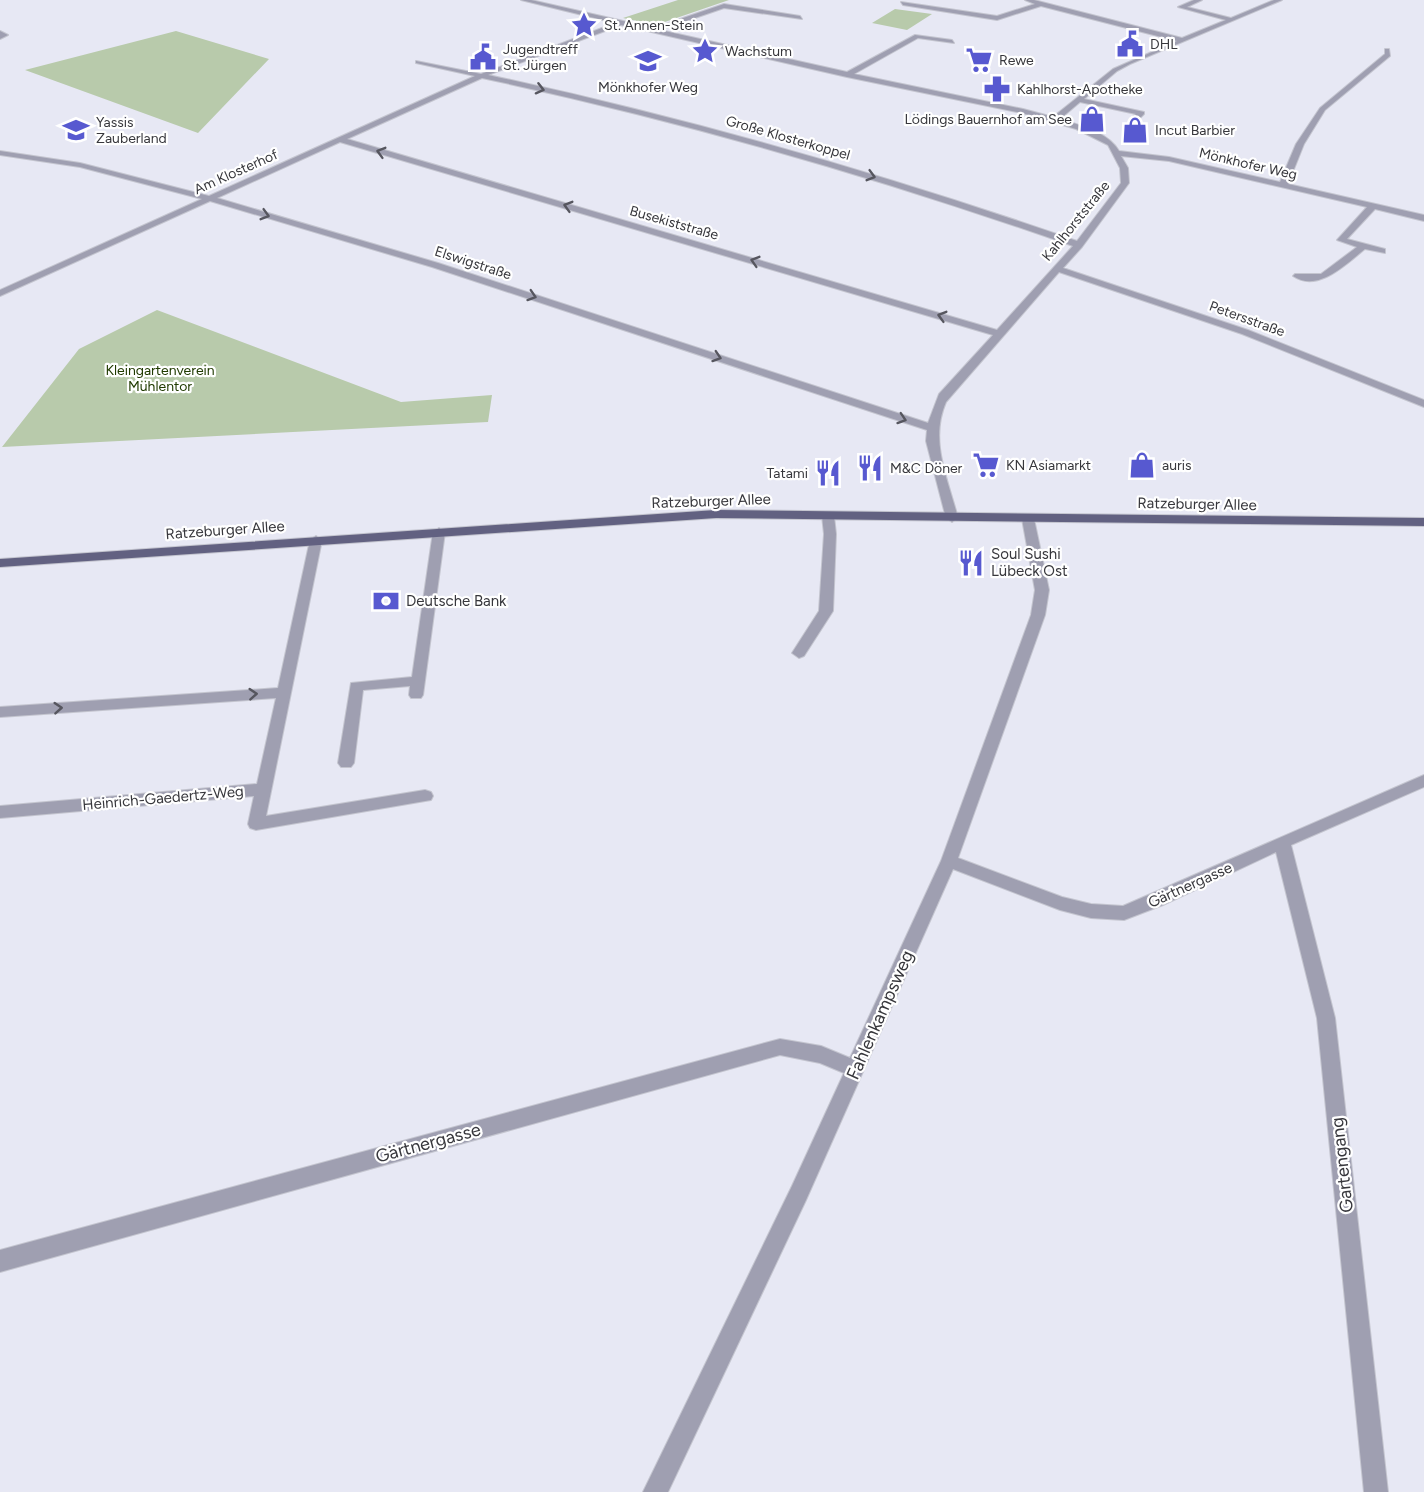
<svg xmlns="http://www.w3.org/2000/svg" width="1424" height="1492" viewBox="0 0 1424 1492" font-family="Figtree,sans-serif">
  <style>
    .green { fill: #b8caab }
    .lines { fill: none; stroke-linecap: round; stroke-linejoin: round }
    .minor-casing { stroke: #c4c5cf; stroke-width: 2 }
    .major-casing { stroke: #c4c5cf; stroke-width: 2 }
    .minor { fill: #9f9fb1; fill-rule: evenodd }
    .major { fill: #626181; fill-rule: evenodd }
    .oneway { stroke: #56565f }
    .labels { text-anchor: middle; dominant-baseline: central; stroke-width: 4.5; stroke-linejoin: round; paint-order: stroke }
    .far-poi-label { font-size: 14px; fill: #37373c; stroke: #fff; text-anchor: start }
    .far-street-label { font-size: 14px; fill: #37373c; stroke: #fff }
    .far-park-label { font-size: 14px; fill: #203a00; stroke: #fff }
    .street-label { font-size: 15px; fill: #37373c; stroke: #fff }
    .poi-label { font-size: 15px; fill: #37373c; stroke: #fff; text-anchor: start }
    .near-street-label { font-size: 18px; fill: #37373c; stroke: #fff }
  </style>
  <rect width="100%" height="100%" fill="#e7e8f4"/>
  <!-- green -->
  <path class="green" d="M678,0H729L656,25L623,18Z
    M895,9L932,14L907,30L872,23Z
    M176,31L269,59L198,133L25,70Z
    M157,310L401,402L492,395L488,422L2,447L79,349Z"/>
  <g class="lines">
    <!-- minor casing -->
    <g class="minor-casing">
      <path id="minor" d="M521,0H531L654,28L724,4L800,16L802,19L724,8L660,30L847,72L915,35L952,40L954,43L918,38L854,74L1023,109L1053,117L1113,69L1177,41L1041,6L997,20L903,5L901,2L997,16L1035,4L1025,0H1034L1182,38L1226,20L1178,7L1194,0H1202L1187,7L1231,18L1274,0H1282L1130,64L1117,71L1084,99L1144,112V114L1138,120L1131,118L1136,114L1080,102L1060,119C1079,125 1108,132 1119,151L1169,157L1280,182L1296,144L1320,108L1385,54V49H1389L1390,56L1325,110L1304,144L1288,184L1424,215V221L1375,209L1347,239L1385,249V253L1365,249C1346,264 1318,293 1293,276L1295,274H1321L1357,247L1337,240L1367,207L1169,161L1121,156L1128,168L1129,183L1082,247L1063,268L1248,330L1424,400V407L1242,334L1059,272L946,402C929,441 948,479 958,518L952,522L946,518L926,441L927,430L432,267L210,201L0,296V290L202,199L80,167L0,155V151L80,163L209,196L475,76L416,63V61L481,74L615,23ZM621,25L847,77L1022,113L1076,129L1108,145L1120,168L1121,183L1077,241C884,174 688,118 488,75ZM482,78C683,121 880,178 1073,246L997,330L347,139ZM340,142L993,335L939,394L928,423L438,263L217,198Z
        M0,31L8,35L0,39Z
        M828,512L834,516L836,534L833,611L804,656L799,658L792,653L819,611L824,534L822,516Z
        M1028,515L1034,519L1049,590L1045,615L958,858L1062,897L1091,904L1123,906L1424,775V787L1291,845L1335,1018L1388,1492H1364L1317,1018L1276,852L1163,905L1124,920L1091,918L1060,910L953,869L806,1200L668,1492H643L792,1186L844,1073L820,1063L780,1055L0,1272V1250L780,1039L821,1046L850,1058L941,861L1031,615L1035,590L1022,519Z
        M439,528L445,532L423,695L421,698H411L409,695L410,686L363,690L354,763L351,767H341L338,763L351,683L412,677L433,532Z
        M316,536L322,540L266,816L425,790L431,792L433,796L431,800L256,830L250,828L248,824L254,796L0,818V806L257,784L276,698L0,717V707L278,688L310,540Z"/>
    </g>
    <!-- major casing -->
    <g class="major-casing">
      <path id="major" d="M716,510L1424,518V526L716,518L0,567V559Z"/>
    </g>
    <!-- minor -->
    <use href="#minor" class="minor"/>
    <!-- major -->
    <use href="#major" class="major"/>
  </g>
  <!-- one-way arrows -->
  <defs><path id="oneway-chevron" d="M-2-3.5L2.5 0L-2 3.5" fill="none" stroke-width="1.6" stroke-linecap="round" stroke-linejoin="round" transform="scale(1.5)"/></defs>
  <g class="oneway">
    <use href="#oneway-chevron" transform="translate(540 89) rotate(14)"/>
    <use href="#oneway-chevron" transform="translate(381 152) rotate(-164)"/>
    <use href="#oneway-chevron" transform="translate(871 176) rotate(16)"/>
    <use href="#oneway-chevron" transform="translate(568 206) rotate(-164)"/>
    <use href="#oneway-chevron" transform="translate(265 215) rotate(16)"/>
    <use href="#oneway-chevron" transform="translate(755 261) rotate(-163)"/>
    <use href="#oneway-chevron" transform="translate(532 296) rotate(18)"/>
    <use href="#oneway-chevron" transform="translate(942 316) rotate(-164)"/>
    <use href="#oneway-chevron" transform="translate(717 357) rotate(18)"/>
    <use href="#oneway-chevron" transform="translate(902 419) rotate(18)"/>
    <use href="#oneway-chevron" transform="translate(253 694) rotate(-4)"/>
    <use href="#oneway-chevron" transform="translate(58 708) rotate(-4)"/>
  </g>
  <!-- icons -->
  <defs>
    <g id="sight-bare" transform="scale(2.07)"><path d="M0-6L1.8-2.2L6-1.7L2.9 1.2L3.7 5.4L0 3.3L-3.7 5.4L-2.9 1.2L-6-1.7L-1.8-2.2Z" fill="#5759d0" stroke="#fff" stroke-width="2.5" paint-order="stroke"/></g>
    <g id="civic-bare" transform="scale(2.07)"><path d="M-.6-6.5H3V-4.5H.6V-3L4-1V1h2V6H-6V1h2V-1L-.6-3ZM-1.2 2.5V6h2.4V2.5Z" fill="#5759d0" stroke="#fff" stroke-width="2.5" paint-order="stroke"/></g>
    <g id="supermarket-bare" transform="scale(2.07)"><path d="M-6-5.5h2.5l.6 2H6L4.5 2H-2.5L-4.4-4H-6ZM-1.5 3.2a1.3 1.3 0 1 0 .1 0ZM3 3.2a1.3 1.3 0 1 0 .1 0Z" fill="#5759d0" stroke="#fff" stroke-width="2.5" paint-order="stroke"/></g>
    <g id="school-bare" transform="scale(2.07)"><path d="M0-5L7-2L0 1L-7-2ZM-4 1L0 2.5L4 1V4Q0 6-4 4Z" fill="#5759d0" stroke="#fff" stroke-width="2.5" paint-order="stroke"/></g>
    <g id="pharmacy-bare" transform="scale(2.07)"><path d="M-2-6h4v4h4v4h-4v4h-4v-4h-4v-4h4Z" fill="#5759d0" stroke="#fff" stroke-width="2.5" paint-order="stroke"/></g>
    <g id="shop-bare" transform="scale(2.07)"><path d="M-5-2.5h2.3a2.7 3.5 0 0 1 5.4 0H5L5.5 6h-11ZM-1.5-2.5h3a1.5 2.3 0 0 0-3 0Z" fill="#5759d0" stroke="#fff" stroke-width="2.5" paint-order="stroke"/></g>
    <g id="restaurant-bare" transform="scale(2.07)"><path d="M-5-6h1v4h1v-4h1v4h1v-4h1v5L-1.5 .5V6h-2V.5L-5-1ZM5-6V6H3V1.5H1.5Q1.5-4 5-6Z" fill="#5759d0" stroke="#fff" stroke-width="2.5" paint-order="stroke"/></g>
    <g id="bank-bare" transform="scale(2.07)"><path d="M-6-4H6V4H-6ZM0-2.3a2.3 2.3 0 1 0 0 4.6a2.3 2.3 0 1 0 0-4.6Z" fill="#5759d0" stroke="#fff" stroke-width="2.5" paint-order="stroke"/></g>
  </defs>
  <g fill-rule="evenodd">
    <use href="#sight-bare" x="584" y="25"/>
    <use href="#civic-bare" x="1130" y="44"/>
    <use href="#sight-bare" x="705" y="51"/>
    <use href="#civic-bare" x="483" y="57"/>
    <use href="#supermarket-bare" x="979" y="60"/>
    <use href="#school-bare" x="648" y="61"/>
    <use href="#pharmacy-bare" x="997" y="89"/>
    <use href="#shop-bare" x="1092" y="119"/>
    <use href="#school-bare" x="76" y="130"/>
    <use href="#shop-bare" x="1135" y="130"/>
    <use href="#supermarket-bare" x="986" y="465"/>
    <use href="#shop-bare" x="1142" y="465"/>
    <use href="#restaurant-bare" x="870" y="468"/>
    <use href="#restaurant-bare" x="828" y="473"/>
    <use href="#restaurant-bare" x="971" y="563"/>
    <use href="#bank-bare" x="386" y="601"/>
  </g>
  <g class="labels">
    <!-- far-poi labels -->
    <g class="far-poi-label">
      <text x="604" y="25">St. Annen-Stein</text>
      <text x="1150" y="44">DHL</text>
      <text x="503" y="49">Jugendtreff<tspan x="503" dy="16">St. Jürgen</tspan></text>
      <text x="725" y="51">Wachstum</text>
      <text x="999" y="60">Rewe</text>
      <text x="648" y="87" text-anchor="middle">Mönkhofer Weg</text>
      <text x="1017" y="89">Kahlhorst-Apotheke</text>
      <text x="1072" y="119" text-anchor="end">Lödings Bauernhof am See</text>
      <text x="96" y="122">Yassis<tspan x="96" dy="16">Zauberland</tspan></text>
      <text x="1155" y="130">Incut Barbier</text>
      <text x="1006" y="465">KN Asiamarkt</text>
      <text x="1162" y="465">auris</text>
      <text x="890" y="468">M&amp;C Döner</text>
      <text x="808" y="473" text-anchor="end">Tatami</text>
    </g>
    <!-- far-street labels -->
    <g class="far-street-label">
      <text transform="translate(788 138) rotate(16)">Große Klosterkoppel</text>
      <text transform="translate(1248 164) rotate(13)">Mönkhofer Weg</text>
      <text transform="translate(236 172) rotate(-24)">Am Klosterhof</text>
      <text transform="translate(1076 221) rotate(-51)">Kahlhorststraße</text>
      <text transform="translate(674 223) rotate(16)">Busekiststraße</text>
      <text transform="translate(473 263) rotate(18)">Elswigstraße</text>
      <text transform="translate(1247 319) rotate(20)">Petersstraße</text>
    </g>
    <!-- far-park labels -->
    <g class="far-park-label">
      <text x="160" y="370">Kleingartenverein<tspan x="160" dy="16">Mühlentor</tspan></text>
    </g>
    <!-- street labels -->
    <g class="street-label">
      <text transform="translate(711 501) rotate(-2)">Ratzeburger Allee</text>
      <text transform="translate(1197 504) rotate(1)">Ratzeburger Allee</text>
      <text transform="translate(225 530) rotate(-4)">Ratzeburger Allee</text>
      <text transform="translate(163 798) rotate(-5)">Heinrich-Gaedertz-Weg</text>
      <text transform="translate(1190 885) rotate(-24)">Gärtnergasse</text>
    </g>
    <!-- poi labels -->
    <g class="poi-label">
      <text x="991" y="554">Soul Sushi<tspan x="991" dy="17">Lübeck Ost</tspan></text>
      <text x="406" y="601">Deutsche Bank</text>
    </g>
    <!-- near-street labels -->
    <g class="near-street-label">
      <text transform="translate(880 1015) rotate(-66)">Fahlenkampsweg</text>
      <text transform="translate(428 1143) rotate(-15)">Gärtnergasse</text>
      <text transform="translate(1342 1165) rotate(-96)">Gartengang</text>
    </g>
  </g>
</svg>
